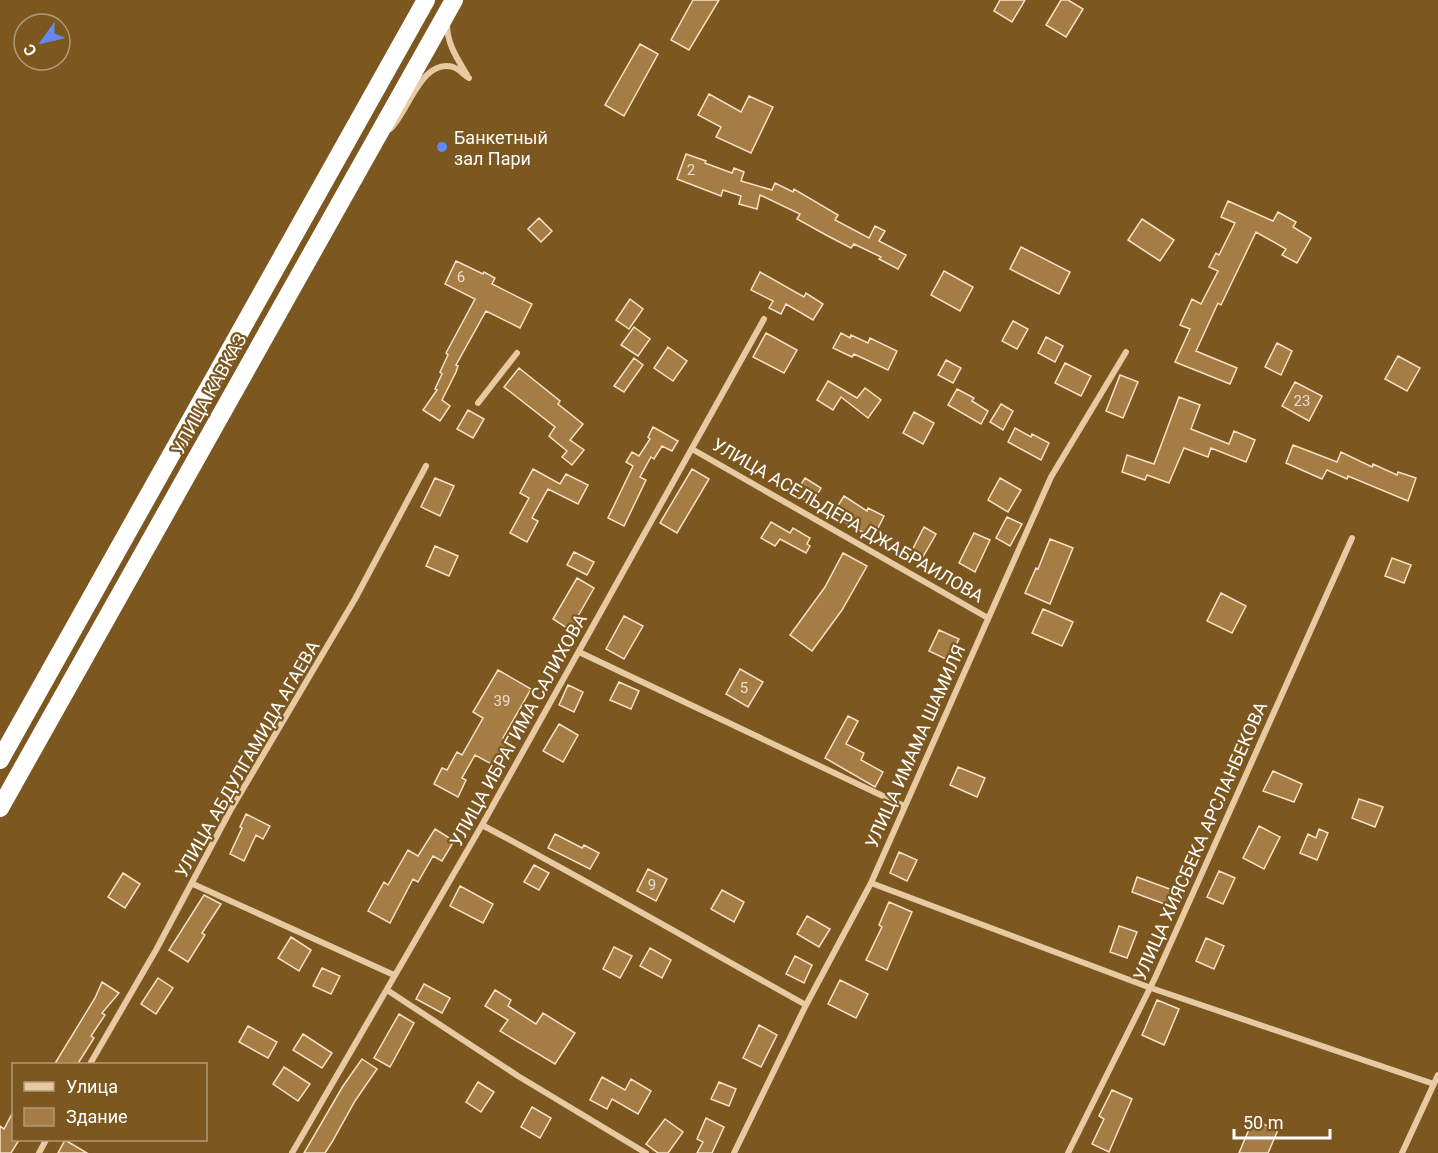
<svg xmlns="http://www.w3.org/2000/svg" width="1438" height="1153" viewBox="0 0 1438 1153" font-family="Roboto,sans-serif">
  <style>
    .building { fill: #a47c44; stroke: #f5e1c6; stroke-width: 1.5 }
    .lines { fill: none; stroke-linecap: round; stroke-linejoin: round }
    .street { stroke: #e7caa2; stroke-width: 6 }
    .highway { stroke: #fff; stroke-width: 18 }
    .poi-dot { fill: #6388f4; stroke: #7c5720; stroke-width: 2 }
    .labels { text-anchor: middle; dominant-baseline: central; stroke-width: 4.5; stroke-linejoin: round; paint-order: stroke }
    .number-label { font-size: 15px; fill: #e8ded0 }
    .poi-label { font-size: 18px; fill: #fff; stroke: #7c5720; text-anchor: start }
    .street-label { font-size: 18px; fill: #fff; stroke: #7c5720 }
  </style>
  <rect width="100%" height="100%" fill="#7c5720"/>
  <!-- building -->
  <path class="building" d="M693,0H719L689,50L671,40Z
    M1000,0H1025L1012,22L994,11Z
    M1061,0H1068L1083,9L1066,37L1046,25Z
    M640,44L658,54L624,116L605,105Z
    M709,94L741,112L749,96L773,107L751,153L716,137L721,127L698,115Z
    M686,154L706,161L705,163L732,173L734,168L744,172L741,181L772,190L775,183L793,192L794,189L838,215L835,220L869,238L875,226L885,231L879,241L906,255L898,269L879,259L881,257L854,244L851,248L826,235L797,219L800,214L760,195L757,209L739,204L741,196L723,190L721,196L677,179Z
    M1228,201L1273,221L1278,212L1296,222L1293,227L1311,238L1297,263L1282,255L1286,249L1256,232L1221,305L1218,303L1196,351L1237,368L1230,384L1175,362L1190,329L1180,325L1192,299L1201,304L1218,271L1209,267L1216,253L1219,255L1235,223L1221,217Z
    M539,218L552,231L541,242L528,229Z
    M1142,219L1174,240L1160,261L1128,240Z
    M1021,247L1070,272L1059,294L1010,269Z
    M456,261L483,274L484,272L495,278L492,284L532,304L520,328L486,311L456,365L458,366L456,372L442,400L450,406L440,421L423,410L437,390L435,389L442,374L440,372L448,355L446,353L475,299L445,284Z
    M944,271L973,287L960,311L931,295Z
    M760,272L804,297L806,293L823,304L813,320L786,304L781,314L769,308L773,301L751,290Z
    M630,299L643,309L629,329L616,320Z
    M1013,321L1028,329L1017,349L1002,341Z
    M634,327L650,339L638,356L621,345Z
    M766,333L797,350L784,373L753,357Z
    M841,333L850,338L851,335L868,343L870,338L897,351L888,370L854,354L852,357L833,348Z
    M1046,337L1063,346L1055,362L1038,353Z
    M1277,343L1292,351L1281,375L1265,367Z
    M668,347L687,361L673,381L654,368Z
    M1398,356L1420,368L1407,391L1385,379Z
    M634,358L643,365L624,392L614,386Z
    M946,360L961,368L953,383L938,375Z
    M1065,363L1091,376L1081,396L1055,383Z
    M519,368L560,401L558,404L583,424L570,440L584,450L572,465L562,457L567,451L549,436L555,427L504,387Z
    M1120,375L1138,382L1123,418L1106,411Z
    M828,381L857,398L865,388L881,400L868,418L841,397L833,410L817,400Z
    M1295,382L1322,396L1309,421L1282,406Z
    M957,389L974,398L972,401L988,411L981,424L948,405Z
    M1179,397L1200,405L1191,429L1229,444L1234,431L1255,440L1246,462L1211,448L1208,457L1184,448L1169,483L1147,475L1145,480L1122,472L1127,455L1154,464Z
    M1001,404L1013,411L1003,430L990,422Z
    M468,410L484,419L473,438L457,429Z
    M914,412L934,423L923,444L903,433Z
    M653,427L678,441L672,451L662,446L654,459L651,457L640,477L646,480L624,526L608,518L633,466L626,462L632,452L639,456L650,439L648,437Z
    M1015,428L1031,437L1032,434L1049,443L1041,460L1008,442Z
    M1293,445L1337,462L1341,452L1372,467L1373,464L1397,475L1398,472L1416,478L1408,501L1348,476L1347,479L1327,470L1322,479L1286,463Z
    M533,469L560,484L566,474L588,485L578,504L548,489L532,518L538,521L527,542L510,533L529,498L520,493Z
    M692,469L709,479L677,533L660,523Z
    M435,478L454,486L440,516L421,507Z
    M805,478L821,488L812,504L795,494Z
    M1000,478L1021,490L1008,512L988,500Z
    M844,496L867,511L868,508L884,516L873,538L832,515Z
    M1007,517L1022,524L1010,546L996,538Z
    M771,522L790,533L793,528L810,538L807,544L810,546L806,553L780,539L775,546L761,538Z
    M924,527L936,534L920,562L909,556Z
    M974,533L990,540L975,572L959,563Z
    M1050,539L1073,548L1050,604L1025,593L1036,568L1038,569Z
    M435,546L458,556L449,576L426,566Z
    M574,552L594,562L587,575L567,565Z
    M843,553L867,566L842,610L812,651L790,635L825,587Z
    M1392,558L1411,565L1404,583L1385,576Z
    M577,578L594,588L570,630L553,619Z
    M1221,593L1246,606L1232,633L1207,621Z
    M1043,609L1073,622L1062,646L1032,633Z
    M624,616L643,626L624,659L606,649Z
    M939,630L959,639L948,660L929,651Z
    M740,669L763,682L748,707L726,694Z
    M498,670L531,689L503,738L511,743L497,767L475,755L462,778L466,780L458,797L434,784L442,768L447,770L457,752L462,755L483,718L473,712Z
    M619,682L639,691L631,709L610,700Z
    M568,685L583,692L574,712L559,705Z
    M848,716L858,721L846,744L864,753L861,760L883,772L875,787L825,758Z
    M559,724L578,735L563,762L543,751Z
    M958,767L985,778L977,797L950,785Z
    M1273,771L1302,784L1294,802L1263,791Z
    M1359,799L1383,807L1375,827L1352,818Z
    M246,814L270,826L263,839L256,835L244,861L230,854L242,828L240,827Z
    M1259,826L1280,837L1264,869L1243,858Z
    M435,829L454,841L442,861L433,856L418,882L413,879L390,923L368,911L384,882L388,885L408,850L418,856Z
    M1319,829L1328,833L1317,860L1300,853L1308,834L1316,838Z
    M555,834L582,848L584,845L599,853L590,869L548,848Z
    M899,852L917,860L907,881L890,873Z
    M534,865L549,873L539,890L524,882Z
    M648,869L667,879L656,901L637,891Z
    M1219,871L1235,878L1223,904L1207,897Z
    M123,873L140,884L125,908L108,897Z
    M1137,877L1175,891L1170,906L1132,892Z
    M460,886L493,904L483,923L450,906Z
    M722,890L744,902L734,922L711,909Z
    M204,895L221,904L202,933L205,935L188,962L169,950Z
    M889,902L912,912L887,970L866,960L882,927L879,925Z
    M807,916L830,929L819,947L797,934Z
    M1119,926L1137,932L1127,958L1110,952Z
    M291,937L311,950L299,971L278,958Z
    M1206,938L1224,946L1214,969L1196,961Z
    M614,947L632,956L620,978L603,969Z
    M650,948L671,960L662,978L640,966Z
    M795,956L812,965L804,983L786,974Z
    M322,968L340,976L331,994L313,986Z
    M158,978L173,988L156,1014L141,1004Z
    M840,980L868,994L856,1018L828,1004Z
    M102,982L119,993L102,1013L105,1015L91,1036L94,1038L77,1065H54L95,998Z
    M424,984L450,998L442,1013L416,999Z
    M495,990L511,1000L508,1006L536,1024L543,1013L575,1033L555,1064L500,1031L508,1020L485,1006Z
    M1157,1000L1179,1009L1164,1045L1142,1035Z
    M399,1014L414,1023L390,1067L374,1058Z
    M759,1025L777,1035L761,1067L743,1058Z
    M248,1026L277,1042L268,1058L239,1042Z
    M303,1034L332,1053L322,1068L293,1050Z
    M362,1059L377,1069L355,1101L332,1142L325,1153H304L343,1086Z
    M284,1067L310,1084L298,1101L273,1084Z
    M602,1077L625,1090L631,1079L651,1091L638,1114L612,1099L607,1109L590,1100Z
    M478,1082L494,1092L481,1112L466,1102Z
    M719,1082L736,1089L729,1106L711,1099Z
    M1112,1090L1132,1099L1109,1152L1092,1144L1104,1119L1099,1116Z
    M532,1107L551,1118L540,1138L521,1127Z
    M14,1110V1140H19L11,1153H0V1126L4,1129Z
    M706,1118L724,1127L712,1153H697L703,1142L697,1139Z
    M665,1119L683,1132L668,1153H658L646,1144Z
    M1253,1120L1278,1130L1268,1153H1239Z
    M65,1140L87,1153H58Z"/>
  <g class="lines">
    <!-- street -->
    <path class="street" d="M447,24C447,44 457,58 467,75
      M390,129C408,113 421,58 453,67C459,69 464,75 469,78
      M478,403L517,353
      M692,449L988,618
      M579,652L904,806
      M482,825C592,883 698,945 806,1005
      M871,883L1151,988L1434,1084
      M193,884L394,975
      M387,990L518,1076L646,1153
      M90,1064L156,950L230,811L355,599L426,466
      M39,1153L46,1140
      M292,1153L482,825L764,319
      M734,1153L806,1005L871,883L1051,477L1126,352
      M1068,1153L1155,978L1352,538
      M1402,1153L1438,1075"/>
    <!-- highway -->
    <path class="highway" d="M0,760L426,0
      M0,808L454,0"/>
  </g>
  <!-- markers -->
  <circle class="poi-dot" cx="442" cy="147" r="6"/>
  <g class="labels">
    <!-- number labels -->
    <g class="number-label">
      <text x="691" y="170">2</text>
      <text x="461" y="277">6</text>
      <text x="1302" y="401">23</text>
      <text x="744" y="688">5</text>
      <text x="502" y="701">39</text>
      <text x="652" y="885">9</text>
    </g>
    <!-- poi labels -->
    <g class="poi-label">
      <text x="454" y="137">Банкетный<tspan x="454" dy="21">зал Пари</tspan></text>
    </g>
    <!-- street labels -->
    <g class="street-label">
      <text transform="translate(209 394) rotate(-61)">УЛИЦА КАВКАЗ</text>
      <text transform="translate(848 520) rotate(30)">УЛИЦА АСЕЛЬДЕРА ДЖАБРАИЛОВА</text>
      <text transform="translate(518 730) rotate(-61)">УЛИЦА ИБРАГИМА САЛИХОВА</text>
      <text transform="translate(915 746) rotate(-66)">УЛИЦА ИМАМА ШАМИЛЯ</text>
      <text transform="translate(247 759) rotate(-60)">УЛИЦА АБДУЛГАМИДА АГАЕВА</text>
      <text transform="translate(1200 841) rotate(-66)">УЛИЦА ХИЯСБЕКА АРСЛАНБЕКОВА</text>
    </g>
  </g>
  <!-- legend -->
  <rect x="12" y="1063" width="195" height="78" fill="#7c5720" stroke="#b09a79" stroke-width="1.5"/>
  <rect x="24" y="1082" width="30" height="9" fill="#e7caa2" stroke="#b09a79" stroke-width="1.5"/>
  <text x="66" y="1093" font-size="18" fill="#ffffff">Улица</text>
  <rect x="24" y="1108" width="30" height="18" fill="#a47c44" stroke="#b09a79" stroke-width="1.5"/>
  <text x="66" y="1123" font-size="18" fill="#ffffff">Здание</text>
  <!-- north arrow -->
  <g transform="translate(42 42) rotate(236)"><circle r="28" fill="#7c5720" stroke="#b09a79" stroke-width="1.5"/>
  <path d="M0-4.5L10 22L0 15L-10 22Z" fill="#6388f4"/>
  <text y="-9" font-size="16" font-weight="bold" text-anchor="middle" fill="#ffffff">С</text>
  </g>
  <!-- scale -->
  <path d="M1234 1129v9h96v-9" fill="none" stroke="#ffffff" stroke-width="3"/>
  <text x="1243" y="1129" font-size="18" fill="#ffffff" stroke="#7c5720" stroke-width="4.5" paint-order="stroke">50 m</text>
</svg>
